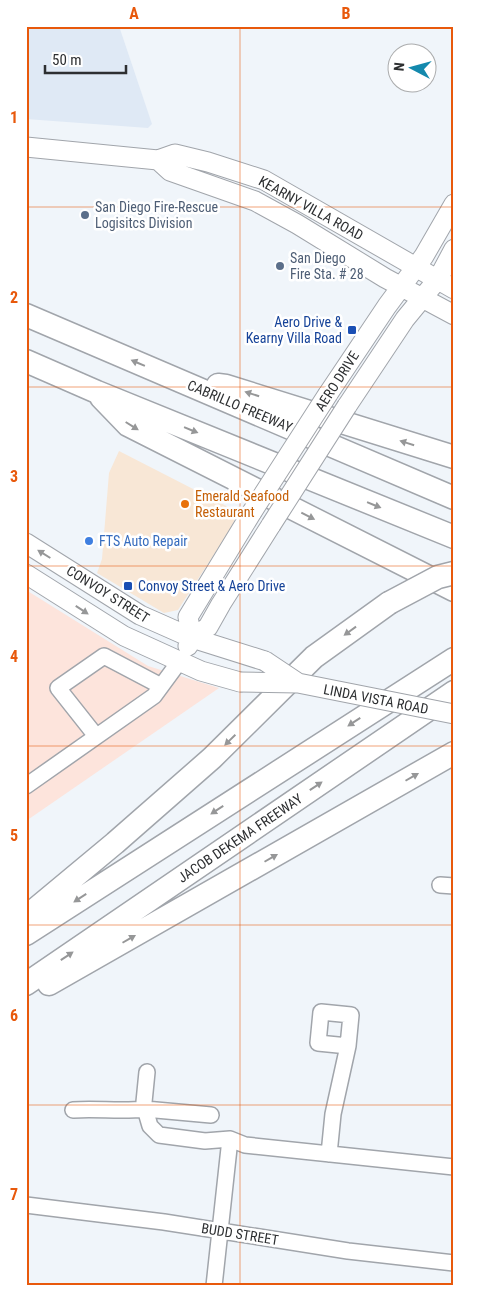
<svg xmlns="http://www.w3.org/2000/svg" width="480" height="1312" viewBox="0 0 480 1312" font-family="'Roboto Condensed',sans-serif">
  <style>
    .commercial { fill: #f8e7d6 }
    .industrial { fill: #fde4dc }
    .built { fill: #dfe9f5 }
    .lines { fill: none; stroke-linecap: round; stroke-linejoin: round }
    .minor-casing { stroke: #a1a5ab; stroke-width: 18 }
    .major-casing { stroke: #a1a5ab; stroke-width: 21 }
    .highway-casing { stroke: #a1a5ab; stroke-width: 25 }
    .minor { stroke: #fff; stroke-width: 15 }
    .major { stroke: #fff; stroke-width: 19 }
    .highway { stroke: #fff; stroke-width: 22 }
    .major-bridge-casing { stroke: #a1a5ab; stroke-width: 21; stroke-linecap: butt }
    .highway-bridge-casing { stroke: #a1a5ab; stroke-width: 25; stroke-linecap: butt }
    .major-bridge { stroke: #fff; stroke-width: 19 }
    .highway-bridge { stroke: #fff; stroke-width: 22 }
    .oneway { fill: #969798 }
    .grid { fill: none; stroke: #e8590c; stroke-width: 1; stroke-opacity: 0.55 }
    .service-dot { fill: #5c6f8a; stroke: #fff; stroke-width: 2 }
    .transit-dot { fill: #1a4fb4; stroke: #fff; stroke-width: 2 }
    .food-dot { fill: #e8710a; stroke: #fff; stroke-width: 2 }
    .shop-dot { fill: #3f7fe0; stroke: #fff; stroke-width: 2 }
    .labels { text-anchor: middle; dominant-baseline: central; stroke-width: 5; stroke-linejoin: round; paint-order: stroke }
    .service-label { font-size: 14px; fill: #4e5e75; stroke: #fff; text-anchor: start }
    .street-label { font-size: 14px; fill: #2d2f31; stroke: #fff }
    .transit-label { font-size: 14px; fill: #164399; stroke: #fff; text-anchor: end }
    .food-label { font-size: 14px; fill: #c56008; stroke: #fff; text-anchor: start }
    .shop-label { font-size: 14px; fill: #366cbe; stroke: #fff; text-anchor: start }
    .neatline { fill: none; stroke: #e8590c; stroke-width: 2 }
    .grid-label { font-size: 16px; text-anchor: middle; font-weight: bold; fill: #e8590c }
  </style>
  <rect width="100%" height="100%" fill="#f0f5fa"/>
  <!-- commercial -->
  <path class="commercial" d="M119,451L238,512L231,528L178,610L164,613L97,573L102,559L109,473Z"/>
  <!-- industrial -->
  <path class="industrial" d="M26,590L148,666L219,688L26,821Z"/>
  <!-- built -->
  <path class="built" d="M26,26H119L152,124L148,128L26,119Z"/>
  <g class="lines">
    <!-- minor casing -->
    <g class="minor-casing">
      <path id="minor" d="M96,736L58,688L104,656L161,686
        M26,786L154,696L179,662
        M440,885L454,886
        M147,1072L144,1102L145,1109L211,1115
        M73,1110C97,1108 120,1112 145,1109L150,1126L159,1135L205,1141L230,1139L245,1145L454,1167
        M329,1154L333,1114L348,1046L351,1015L321,1012L318,1043L348,1046
        M26,1205L164,1222L348,1251L454,1263
        M214,1286L230,1139"/>
    </g>
    <!-- major casing -->
    <g class="major-casing">
      <path id="major" d="M26,147L158,160L175,154L208,162L264,180L454,289
        M158,160L170,171L255,201L297,224L385,278L454,315
        M328,394L387,306L424,256L454,204
        M347,406L405,319L438,279L454,249
        M26,543L140,615L192,638L265,661
        M26,574L124,636L201,671L240,682
        M192,638L188,617L252,512
        M188,646L192,638L208,627L221,604L271,525"/>
    </g>
    <!-- highway casing -->
    <g class="highway-casing">
      <path id="highway" d="M26,315L454,498
        M26,361L97,392L454,537
        M218,385L226,386L454,457
        M101,397L128,425L454,590
        M26,917L115,843L212,758L314,657L389,603
        M26,934L454,659
        M26,984L454,692
        M49,984L454,753"/>
    </g>
    <!-- minor -->
    <use href="#minor" class="minor"/>
    <!-- major -->
    <use href="#major" class="major"/>
    <!-- highway -->
    <use href="#highway" class="highway"/>
    <!-- major-bridge casing -->
    <g class="major-bridge-casing">
      <path id="major-bridge" d="M252,512L328,394
        M271,525L347,406
        M265,661L298,683
        M240,682L298,683L454,714"/>
    </g>
    <!-- highway-bridge casing -->
    <g class="highway-bridge-casing">
      <path id="highway-bridge" d="M389,603L438,577L454,573"/>
    </g>
    <!-- major-bridge -->
    <use href="#major-bridge" class="major-bridge"/>
    <!-- highway-bridge -->
    <use href="#highway-bridge" class="highway-bridge"/>
  </g>
  <!-- one-way arrows -->
  <defs><path id="oneway-solid" d="M-6-.8H1V-3.2L6.5 0L1 3.2V.8H-6Z" transform="scale(1.25)"/></defs>
  <g class="oneway">
    <use href="#oneway-solid" transform="translate(138 363) rotate(-157)"/>
    <use href="#oneway-solid" transform="translate(252 394) rotate(-162)"/>
    <use href="#oneway-solid" transform="translate(132 426) rotate(32)"/>
    <use href="#oneway-solid" transform="translate(191 430) rotate(22)"/>
    <use href="#oneway-solid" transform="translate(407 443) rotate(-162)"/>
    <use href="#oneway-solid" transform="translate(374 505) rotate(22)"/>
    <use href="#oneway-solid" transform="translate(308 516) rotate(27)"/>
    <use href="#oneway-solid" transform="translate(44 554) rotate(-148)"/>
    <use href="#oneway-solid" transform="translate(82 610) rotate(33)"/>
    <use href="#oneway-solid" transform="translate(350 631) rotate(144)"/>
    <use href="#oneway-solid" transform="translate(354 722) rotate(147)"/>
    <use href="#oneway-solid" transform="translate(230 740) rotate(136)"/>
    <use href="#oneway-solid" transform="translate(412 777) rotate(-30)"/>
    <use href="#oneway-solid" transform="translate(316 786) rotate(-34)"/>
    <use href="#oneway-solid" transform="translate(217 810) rotate(147)"/>
    <use href="#oneway-solid" transform="translate(271 858) rotate(-30)"/>
    <use href="#oneway-solid" transform="translate(80 898) rotate(147)"/>
    <use href="#oneway-solid" transform="translate(129 939) rotate(-30)"/>
    <use href="#oneway-solid" transform="translate(67 956) rotate(-34)"/>
  </g>
  <!-- grid -->
  <path class="grid" d="M240,26V1286M26,207H454M26,387H454M26,566H454M26,746H454M26,925H454M26,1105H454"/>
  <!-- markers -->
  <g class="service-dot">
    <circle cx="85" cy="215" r="5"/>
    <circle cx="280" cy="266" r="5"/>
  </g>
  <g class="transit-dot">
    <rect x="347" y="325" width="10" height="10" rx="2.5"/>
    <rect x="123" y="581" width="10" height="10" rx="2.5"/>
  </g>
  <circle class="food-dot" cx="185" cy="504" r="5"/>
  <circle class="shop-dot" cx="89" cy="541" r="5"/>
  <g class="labels">
    <!-- service labels -->
    <g class="service-label">
      <text x="95" y="207">San Diego Fire-Rescue<tspan x="95" dy="16">Logisitcs Division</tspan></text>
      <text x="290" y="258">San Diego<tspan x="290" dy="16">Fire Sta. # 28</tspan></text>
    </g>
    <!-- street labels -->
    <g class="street-label">
      <text transform="translate(311 208) rotate(29)">KEARNY VILLA ROAD</text>
      <text transform="translate(337 381) rotate(-57)">AERO DRIVE</text>
      <text transform="translate(240 406) rotate(23)">CABRILLO FREEWAY</text>
      <text transform="translate(108 594) rotate(32)">CONVOY STREET</text>
      <text transform="translate(376 699) rotate(11)">LINDA VISTA ROAD</text>
      <text transform="translate(240 838) rotate(-34)">JACOB DEKEMA FREEWAY</text>
      <text transform="translate(240 1234) rotate(9)">BUDD STREET</text>
    </g>
    <!-- transit labels -->
    <g class="transit-label">
      <text x="342" y="322">Aero Drive &amp;<tspan x="342" dy="16">Kearny Villa Road</tspan></text>
      <text x="138" y="586" text-anchor="start">Convoy Street &amp; Aero Drive</text>
    </g>
    <!-- food labels -->
    <g class="food-label">
      <text x="195" y="496">Emerald Seafood<tspan x="195" dy="16">Restaurant</tspan></text>
    </g>
    <!-- shop labels -->
    <g class="shop-label">
      <text x="99" y="541">FTS Auto Repair</text>
    </g>
  </g>
  <!-- border -->
  <rect width="480" height="1312" fill="none" stroke="#ffffff" stroke-width="55"/>
  <!-- north arrow -->
  <g transform="translate(412 68) rotate(276)"><circle r="24" fill="#ffffff" stroke="#abacad"/>
  <path d="M0-4L9 19L0 12L-9 19Z" fill="#1489ad"/>
  <text y="-8" font-size="14" font-weight="bold" text-anchor="middle" fill="#2d2f31">N</text>
  </g>
  <!-- scale -->
  <path d="M45 65v8h81v-8" fill="none" stroke="#2d2f31" stroke-width="2.5"/>
  <text x="52" y="65" font-size="15" fill="#2d2f31" stroke="#ffffff" stroke-width="4" paint-order="stroke">50 m</text>
  <rect x="28" y="28" width="424" height="1256" class="neatline"/>
  <g class="grid-label">
    <text x="134" y="19">A</text>
    <text x="346" y="19">B</text>
    <text x="14" y="123">1</text>
    <text x="14" y="303">2</text>
    <text x="14" y="482">3</text>
    <text x="14" y="662">4</text>
    <text x="14" y="841">5</text>
    <text x="14" y="1021">6</text>
    <text x="14" y="1200">7</text>
  </g>
</svg>
